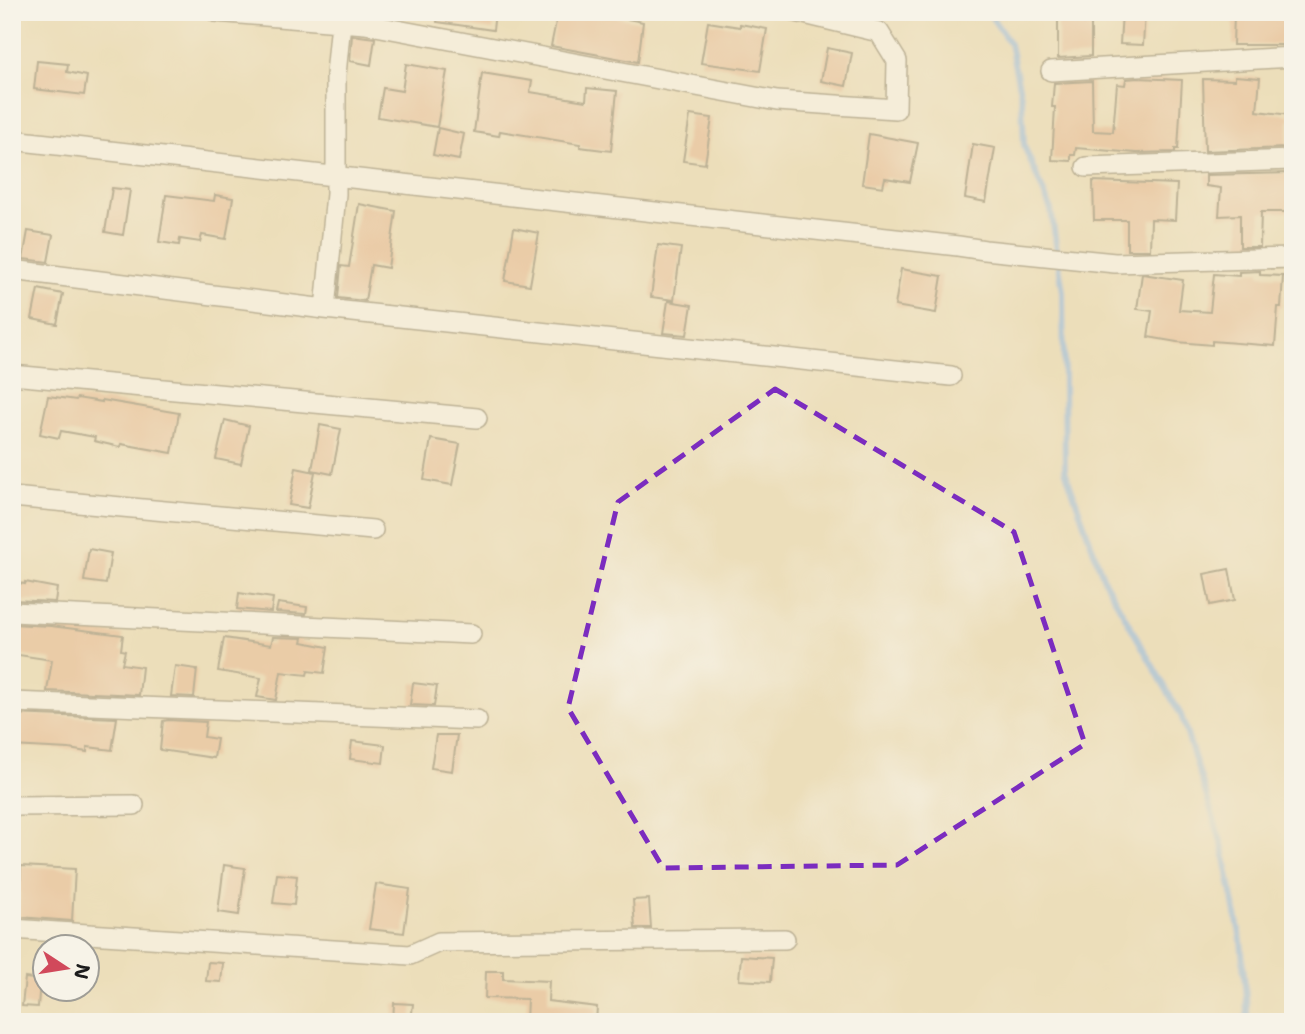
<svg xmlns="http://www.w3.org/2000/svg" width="1305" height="1034" viewBox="0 0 1305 1034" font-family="'Shantell Sans',sans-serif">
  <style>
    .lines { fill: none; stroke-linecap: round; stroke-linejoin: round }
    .stream { stroke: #80b3ed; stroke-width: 6 }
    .building { fill: #e7b591 }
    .street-casing { stroke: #847d6b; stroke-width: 22 }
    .street { stroke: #fff; stroke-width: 19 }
    .marked { fill: none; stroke: #7b2cbf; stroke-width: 5; stroke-dasharray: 14 9; stroke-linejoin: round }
  </style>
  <rect width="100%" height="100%" fill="#f7f3e8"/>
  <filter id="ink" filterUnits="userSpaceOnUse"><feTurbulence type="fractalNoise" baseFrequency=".0143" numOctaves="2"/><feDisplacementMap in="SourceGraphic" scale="14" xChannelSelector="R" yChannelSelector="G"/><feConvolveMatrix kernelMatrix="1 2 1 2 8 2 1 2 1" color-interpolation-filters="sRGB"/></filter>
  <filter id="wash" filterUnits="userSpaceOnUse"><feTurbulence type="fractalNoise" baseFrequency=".00686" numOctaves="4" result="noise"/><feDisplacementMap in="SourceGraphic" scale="28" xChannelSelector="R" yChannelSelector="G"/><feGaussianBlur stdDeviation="1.57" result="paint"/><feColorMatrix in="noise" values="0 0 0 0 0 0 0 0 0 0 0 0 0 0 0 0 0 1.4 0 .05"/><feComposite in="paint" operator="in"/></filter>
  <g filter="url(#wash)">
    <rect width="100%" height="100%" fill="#ecdeba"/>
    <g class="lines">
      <!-- stream -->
      <path class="stream" d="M988,12L1010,44L1022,101L1024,146L1051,210L1063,292L1065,470L1104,580L1181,715L1223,848L1241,940L1248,1022"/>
    </g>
    <g id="blocks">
      <!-- building -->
      <path class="building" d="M438,12H495L493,30L437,22Z
        M558,12H613L612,16L643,22L638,62L551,46Z
        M1058,12H1086L1085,23L1091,22V56L1058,58Z
        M1122,12H1145L1143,45L1120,44Z
        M1234,14L1291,15L1290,45H1233Z
        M708,22L740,27V24L767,29L760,71L701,63Z
        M352,35L375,38L371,65L350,61Z
        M827,48L852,53L846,86L821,81Z
        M37,61L68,64L67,72L87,76L84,95L34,89Z
        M406,64L447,71L437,127L378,117L383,88L402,91Z
        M482,73L532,81L530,92L586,101L587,88L617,91L611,151L580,147V144L500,131L499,136L474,132Z
        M1235,76L1260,78L1257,111L1290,115L1286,148L1205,151L1203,79L1235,80Z
        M1138,78L1182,80L1178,149H1175V152L1136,153L1076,148L1075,155H1071V161L1052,160L1055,107H1052L1054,83L1092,81L1093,131L1113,132L1117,84L1125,85L1126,79Z
        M690,115L712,118L705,164L683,161Z
        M438,128L464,134L459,160L433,155Z
        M869,134L918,143L910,182L885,178L883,187L862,184Z
        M973,144L995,148L986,202L965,198Z
        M1290,173L1289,212H1261L1260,247H1240V215L1219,216L1221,188L1206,186V175Z
        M1093,181L1177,184L1175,220L1151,219L1150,250H1127V220H1094Z
        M112,188L130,190L123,235L105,232Z
        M166,195L214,201L215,195L233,198L226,239L202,235L200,242L180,239L179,245L159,242Z
        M359,204L396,211L388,268L371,265L365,301L338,298L341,266L349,267Z
        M514,228L539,233L530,285L505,281Z
        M28,231L53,235L48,262L23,259Z
        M658,245L681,248L674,300L651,297Z
        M901,269L942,276L936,313L895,306Z
        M1260,271V275L1283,276L1281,307H1278L1275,346L1212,341V345L1177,342L1148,337L1152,311L1137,309L1142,274L1183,280L1179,310L1210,312L1214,274L1239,276V272Z
        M38,289L63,294L57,324L32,319Z
        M668,301L692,305L687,335L663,333Z
        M48,396L76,400L77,398L102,402V400L179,413L172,453L121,444L120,447L94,441L95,437L61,431L59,438L40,434Z
        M225,420L249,426L241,464L216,459Z
        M320,425L341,429L332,474L312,470Z
        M431,439L460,444L452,485L424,480Z
        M296,468L315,472L308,508L289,505Z
        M89,549L111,553L106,584L84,581Z
        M1229,569L1235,600L1210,605L1204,574Z
        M12,582L25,584V582L57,588L55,602L12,600Z
        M239,593L273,598L271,612L237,609Z
        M278,603L307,607L306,614L276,612Z
        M12,624L51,626L123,635L121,650L125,651L122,664L142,667L139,695L47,691L52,660L12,654Z
        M273,637L303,638L302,642L328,647L324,673L308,671L307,675L281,672L276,700L257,697L261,678L218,671L224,638L271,645Z
        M175,666L197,669L194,697L171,696Z
        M413,683L437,686L434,706L410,705Z
        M12,714L117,718L112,750L87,747V752L69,749L12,746Z
        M168,720L206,722L204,737L217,739L214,758L160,750L163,721Z
        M436,735H457L452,771L431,768Z
        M352,741L385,745L383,763L350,759Z
        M224,865L245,868L239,915L218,912Z
        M21,866L75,869L72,921L19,917Z
        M277,874L297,876L294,905L273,903Z
        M376,884L410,889L404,933L369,929Z
        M649,899L651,928H635L633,900Z
        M741,956L772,958L770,982L739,980Z
        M208,962L223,963L221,982L206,981Z
        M486,971H503V979L549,981L548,1001L597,1007L596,1022H526L527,999L485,998Z
        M25,978L40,980L38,1007L22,1006Z
        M394,1003L413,1004L411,1022H393Z"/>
    </g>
  </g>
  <g filter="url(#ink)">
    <use href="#blocks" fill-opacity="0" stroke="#847d6b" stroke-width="2"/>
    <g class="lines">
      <!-- street casing -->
      <g class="street-casing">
        <path id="street" d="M216,12L365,24L777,101L896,109L897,61L879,32L796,12
          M1051,71L1293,57
          M12,140L958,246L985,250L1115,263L1293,258
          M1086,167L1293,160
          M12,270L325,309L951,376
          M325,309L336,194V75L341,22
          M12,375L477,418
          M12,497L373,530
          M12,612L471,634
          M12,702L477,720
          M12,806L134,805
          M12,929L410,955L439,942L785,939"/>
      </g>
      <!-- street -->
      <use href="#street" class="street"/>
    </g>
  </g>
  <!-- marked area -->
  <path d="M0 0H1305V1034H0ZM775,389L1014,532L1085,744L897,865L663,868L568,708L618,502Z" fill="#ecdeba" fill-opacity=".55" fill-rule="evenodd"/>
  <path class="marked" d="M775,389L1014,532L1085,744L897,865L663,868L568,708L618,502Z"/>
  <!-- margin -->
  <rect width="1305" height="1034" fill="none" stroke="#f7f3e8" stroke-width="42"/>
  <!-- north arrow -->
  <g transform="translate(66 968) rotate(102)"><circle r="33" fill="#f7f3e8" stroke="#9f9d96" stroke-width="2"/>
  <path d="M0-5L12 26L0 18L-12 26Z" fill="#d1495b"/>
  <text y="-10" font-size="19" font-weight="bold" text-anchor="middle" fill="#1c1c1c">N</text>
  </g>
</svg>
